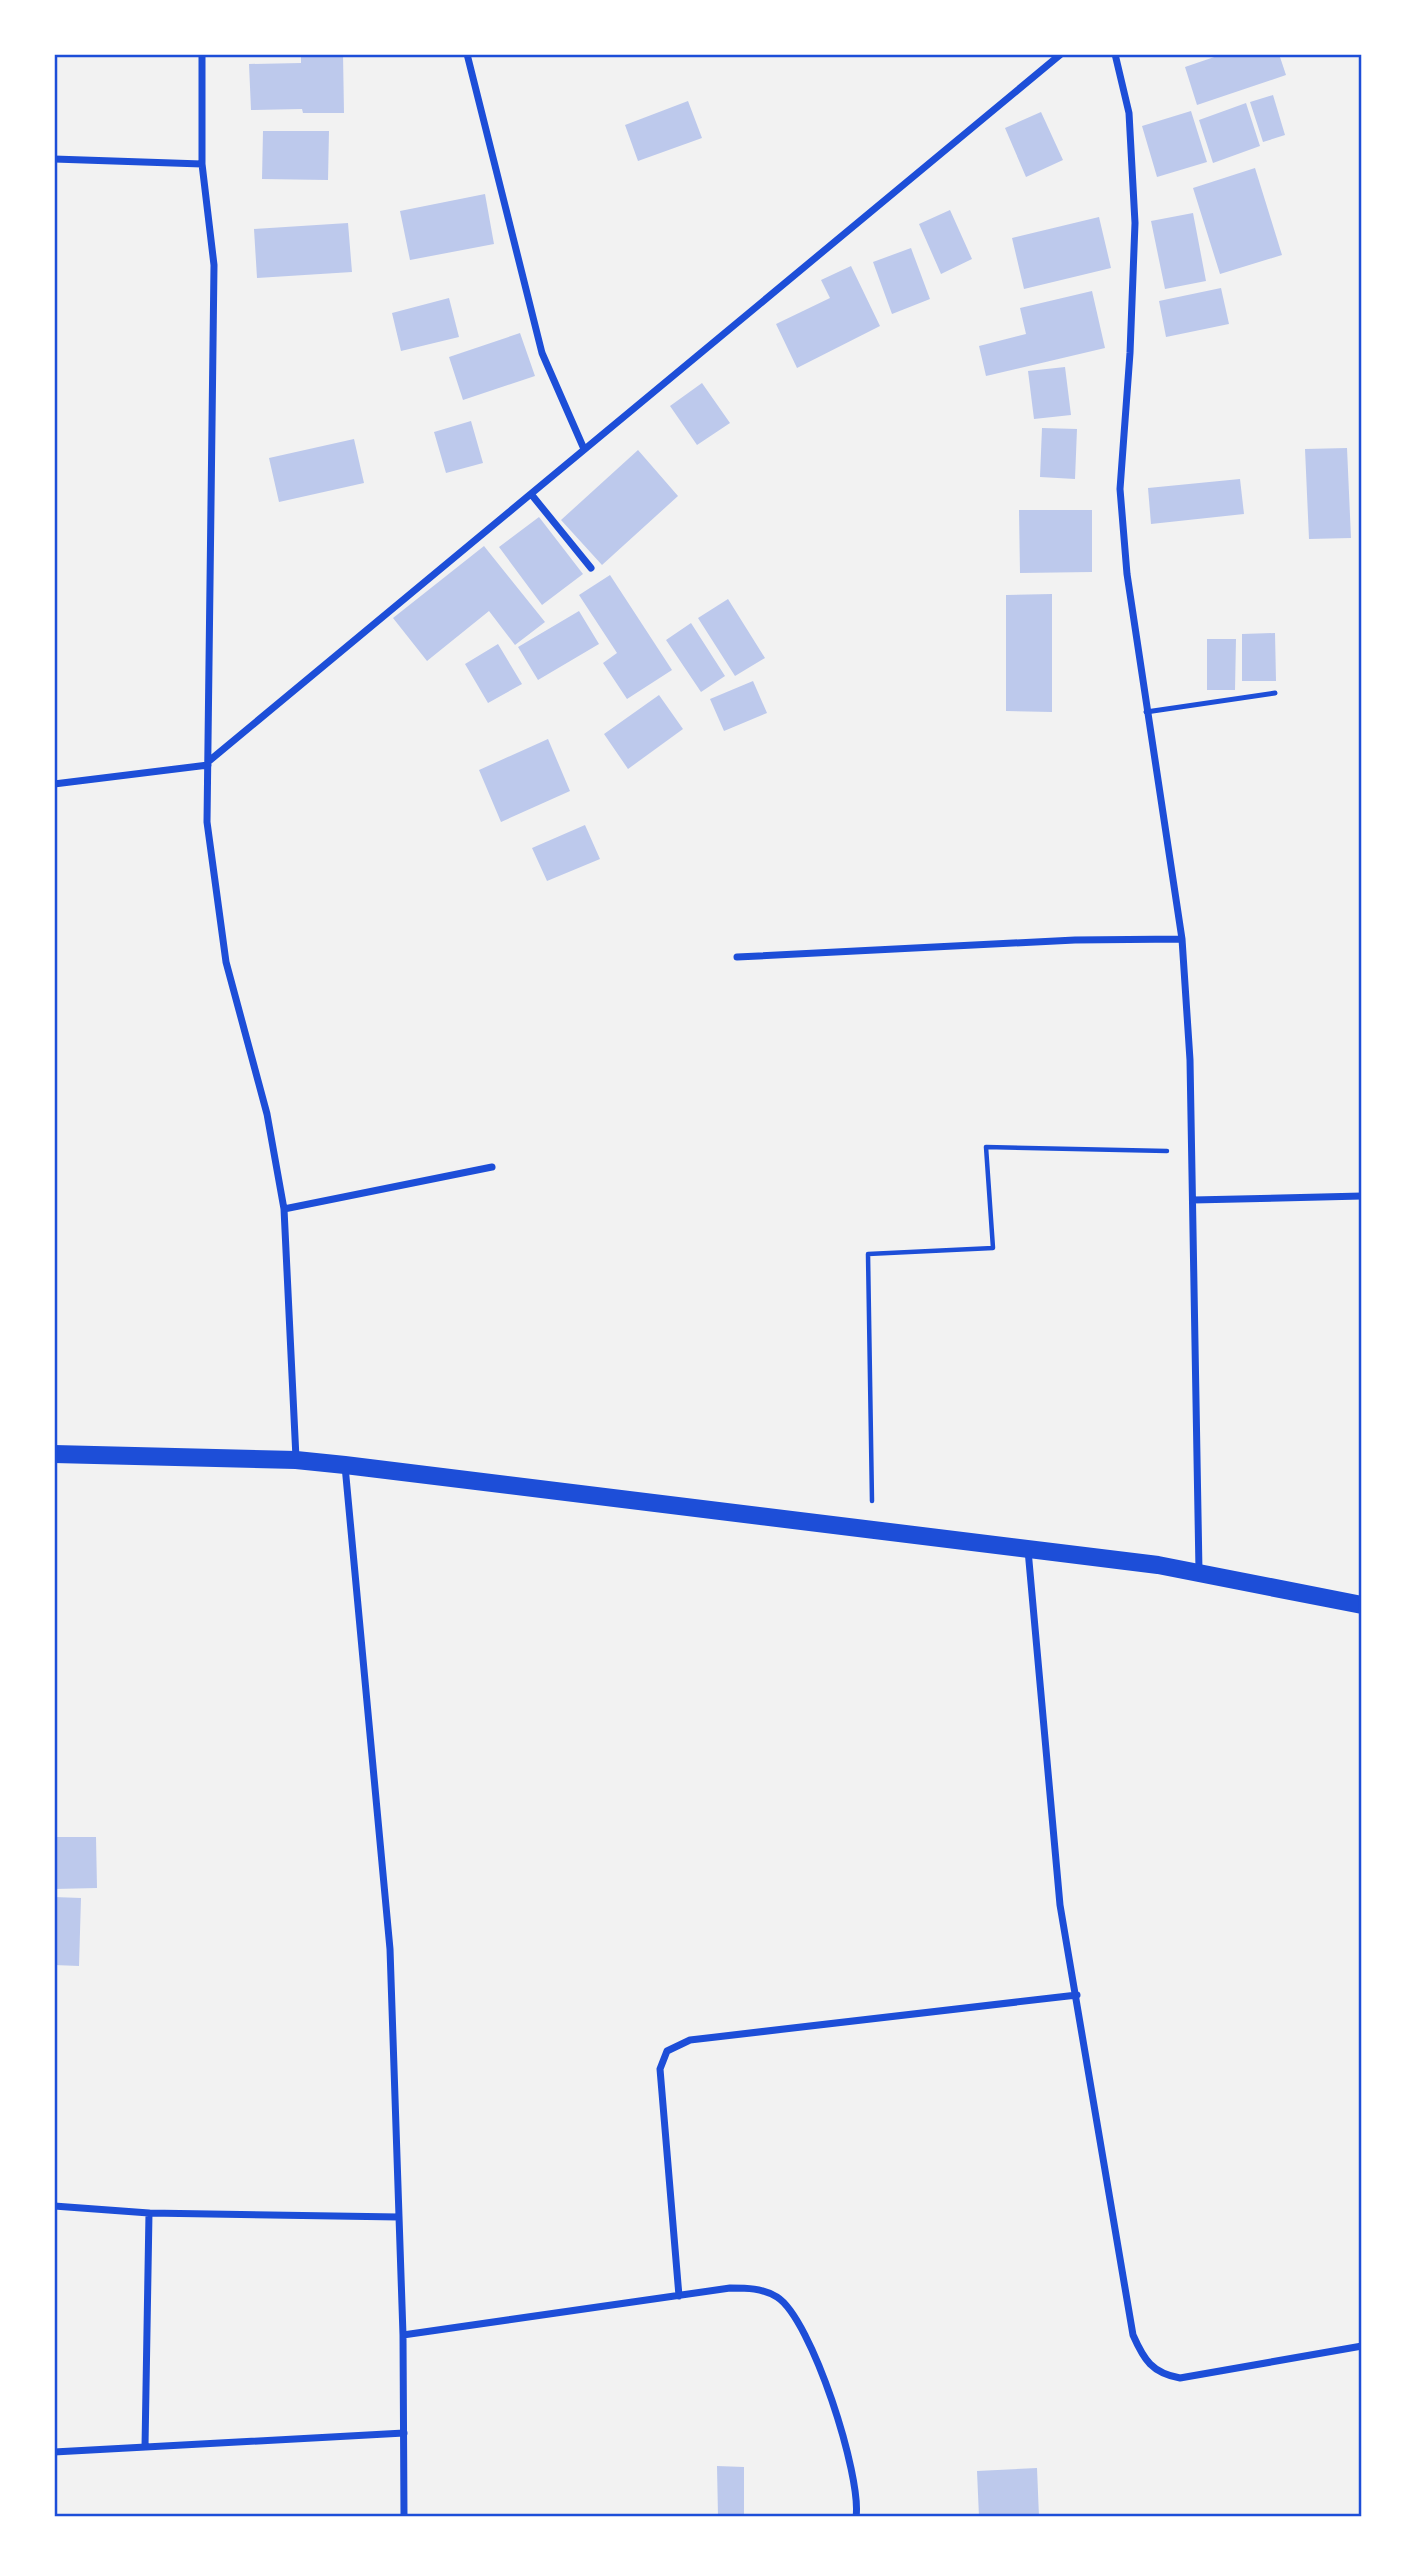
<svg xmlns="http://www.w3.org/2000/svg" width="1416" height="2571" viewBox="0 0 1416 2571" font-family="'Exo 2',sans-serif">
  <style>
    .building { fill: #bdc9ec }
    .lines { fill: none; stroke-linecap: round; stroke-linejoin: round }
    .path { stroke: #1d4ed8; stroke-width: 4.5 }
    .service { stroke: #1d4ed8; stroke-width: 5 }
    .minor { stroke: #1d4ed8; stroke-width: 7 }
    .primary { stroke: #1d4ed8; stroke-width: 18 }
    .neatline { fill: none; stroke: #1d4ed8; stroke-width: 2.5 }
  </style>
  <rect width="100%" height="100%" fill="#f2f2f2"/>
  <!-- building -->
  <path class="building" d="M301,54H343L344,113H303L302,109L251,110L249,64L301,63Z
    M1223,54H1279L1286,75L1197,105L1185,67Z
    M1273,95L1285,135L1263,142L1250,102Z
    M688,101L702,138L638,161L625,125Z
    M1246,103L1260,146L1213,163L1199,120Z
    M1191,111L1207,162L1157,177L1142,126Z
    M1041,112L1063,160L1026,177L1005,128Z
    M263,131H329L328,180L262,179Z
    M1255,168L1282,255L1220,274L1193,188Z
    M485,194L494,244L410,260L400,211Z
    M950,210L972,259L941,274L919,224Z
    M1193,213L1206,281L1165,289L1151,221Z
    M1099,217L1111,268L1024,289L1012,238Z
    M348,223L352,272L257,278L254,229Z
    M911,248L930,299L892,314L873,262Z
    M851,266L880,326L797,368L776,324L830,298L821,280Z
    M1221,288L1229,324L1166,337L1159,301Z
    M1092,291L1105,348L986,376L979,346L1026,334L1020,308Z
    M449,298L459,337L401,351L392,313Z
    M520,333L535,376L463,400L449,357Z
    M1065,367L1071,415L1034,419L1028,371Z
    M702,383L730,423L697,445L670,406Z
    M471,421L483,463L446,473L434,432Z
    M1042,428L1077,429L1075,479L1040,477Z
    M354,439L364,483L279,502L269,458Z
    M1347,448L1351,538L1309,539L1305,449Z
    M638,450L678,496L602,565L561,520Z
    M1240,479L1244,514L1151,524L1148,488Z
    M1019,510H1092V572L1020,573Z
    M539,517L583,574L542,605L499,547Z
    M484,546L545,622L515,645L489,611L427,661L393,618Z
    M610,575L672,670L627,699L603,663L617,653L579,595Z
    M1052,594V712L1006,711V595Z
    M728,599L765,658L735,676L698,618Z
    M579,611L599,644L538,680L518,647Z
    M691,623L725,676L701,692L666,640Z
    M1275,633L1276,681H1242V634Z
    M1207,639H1236L1235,690H1207Z
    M498,644L522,684L488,703L465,664Z
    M753,681L767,713L724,731L710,699Z
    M659,695L683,729L628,769L604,734Z
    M548,739L570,791L501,822L479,770Z
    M585,825L600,859L547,881L532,848Z
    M54,1837H96L97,1888L54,1889Z
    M54,1897L81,1898L79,1966L54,1965Z
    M717,2466L744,2467V2516H718Z
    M1037,2468L1039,2517H979L977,2471Z"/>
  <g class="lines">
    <!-- path -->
    <path class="path" d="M872,1501L868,1254L993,1248L986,1147L1167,1151"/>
    <!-- service -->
    <path class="service" d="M1146,712L1275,693"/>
    <!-- minor -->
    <path class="minor" d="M467,54L542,353L584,449
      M1115,54L1129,113L1135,223L1130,353L1120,489L1127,574L1182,939L1190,1060L1199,1571
      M54,159L202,164L214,265L207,822L226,962L267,1114L284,1209L296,1458
      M202,164V54
      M531,494L591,568
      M209,761L1061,54
      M54,784L208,765
      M737,957L1075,940L1182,939
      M1193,1200L1362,1196
      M284,1209L492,1167
      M345,1466L390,1949L403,2335L404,2517
      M1028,1550L1060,1905L1133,2335C1144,2360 1152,2373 1180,2378L1362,2346
      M54,2206L149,2213L145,2447
      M149,2213L399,2217
      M679,2296L660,2069L667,2051L690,2040L1077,1995
      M403,2335L730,2288C747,2288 762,2288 777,2297C812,2319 862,2477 856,2517
      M54,2452L404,2433"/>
    <!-- primary -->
    <path class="primary" d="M54,1454L296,1460L345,1465L1158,1565L1362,1605"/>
  </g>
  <!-- border -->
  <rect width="1416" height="2571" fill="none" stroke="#ffffff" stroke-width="112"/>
  <rect x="56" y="56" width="1304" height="2459" class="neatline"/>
</svg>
